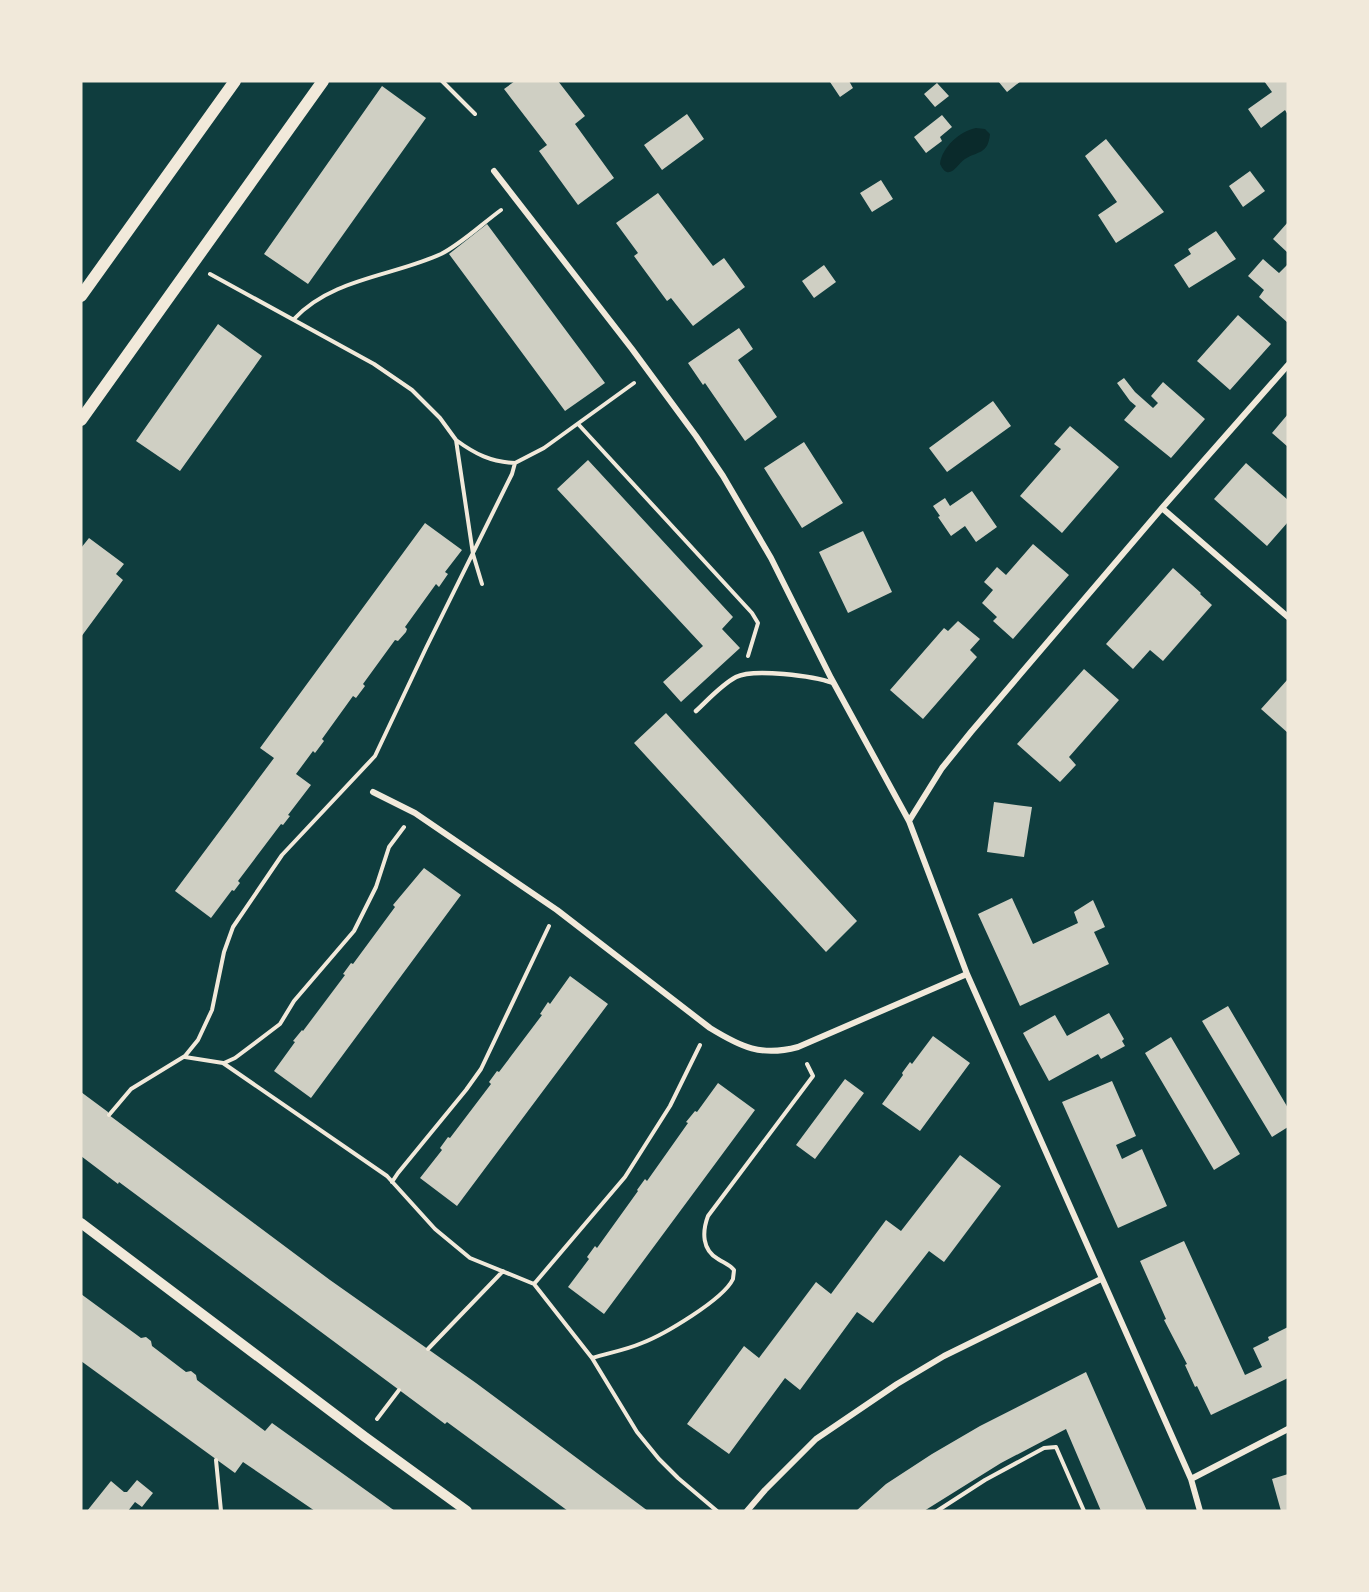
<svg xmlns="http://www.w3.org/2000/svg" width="1369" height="1592" viewBox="0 0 1369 1592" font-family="'Roboto Serif',serif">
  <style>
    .water { fill: #0a2a2b }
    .building { fill: #cfcfc3 }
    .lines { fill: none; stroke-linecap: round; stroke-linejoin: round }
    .path { stroke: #f1e9da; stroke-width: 4 }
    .service { stroke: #f1e9da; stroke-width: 4.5 }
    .minor { stroke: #f1e9da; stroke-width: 6 }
    .tertiary { stroke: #f1e9da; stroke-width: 10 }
    .secondary { stroke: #f1e9da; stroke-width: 12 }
  </style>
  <rect width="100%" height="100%" fill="#0f3d3e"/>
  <!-- water -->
  <path class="water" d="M976,128L985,129L990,134C988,155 977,151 965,159C957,164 949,183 940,164C942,147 960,131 976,128Z"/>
  <!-- building -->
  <path class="building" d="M515,81H558L585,116L575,124L614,178L578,205L539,151L547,145L504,89Z
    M832,81H849L853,88L840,97L830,82Z
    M998,81H1021L1007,92Z
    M1264,81H1288V115L1285,110L1261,128L1248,109L1272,92Z
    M937,83L949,96L935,107L924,94Z
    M382,86L426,118L308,284L264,254Z
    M687,114L704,139L662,170L644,145Z
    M942,115L952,127L940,137L942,141L926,153L914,137Z
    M1106,139L1164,212L1116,243L1098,215L1117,202L1085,156Z
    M1250,171L1265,191L1243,207L1229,186Z
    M881,180L893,199L872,212L860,193Z
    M658,193L713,266L724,258L745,287L693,326L671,298L667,301L634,256L638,253L616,223Z
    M1288,222V253L1273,239Z
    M487,224L605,383L565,411L449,254Z
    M1216,231L1236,259L1189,288L1174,265L1191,254L1188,249Z
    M1263,259L1279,273L1288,264V323L1259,297L1264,290L1248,276Z
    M824,265L836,282L814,298L802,281Z
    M1238,315L1271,344L1230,390L1197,361Z
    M218,324L262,356L180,471L136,441Z
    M739,328L753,349L738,360L777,417L745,441L705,383L703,385L688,363Z
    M1124,378L1135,392L1153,408L1158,403L1151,396L1163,382L1205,419L1171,458L1124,420L1136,406L1130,401L1117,383Z
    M993,401L1011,426L947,472L929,448Z
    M1288,414V447L1272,433Z
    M1070,426L1119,467L1062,533L1020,496L1061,449L1054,444Z
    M804,442L843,503L802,528L764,468Z
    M588,460L733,617L722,629L740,648L681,702L663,682L703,646L557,489Z
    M1246,463L1288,500V522L1267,546L1214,499Z
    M972,491L997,527L976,542L965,526L951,536L938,517L940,516L933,506L945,498L950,506Z
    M425,523L462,550L445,572L448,574L439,587L436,584L405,627L407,629L406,632L398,641L395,640L363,684L365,686L356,698L353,696L322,739L324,741L315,753L313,751L296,774L311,785L288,815L290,816L283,825L281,824L238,881L240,883L234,891L232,890L211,918L175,891L274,758L260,748Z
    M863,531L892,592L848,613L819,552Z
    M89,538L124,564L116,574L123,580L81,637V548Z
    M1033,544L1069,575L1013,639L993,621L997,617L982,603L993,590L984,582L997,567L1006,575Z
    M1173,568L1201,593L1200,594L1212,605L1163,661L1150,650L1133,669L1106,644Z
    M958,621L980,639L970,650L977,657L923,719L890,690L944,628L948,631Z
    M1084,669L1119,700L1069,757L1076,765L1060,782L1017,744Z
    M1288,679V733L1261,709Z
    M666,713L857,921L826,952L634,743Z
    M994,802L1032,807L1024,857L987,852Z
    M424,868L461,895L311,1098L274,1071L295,1042L293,1041L302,1030L303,1031L345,975L343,974L351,963L353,964L395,907L393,905Z
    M1012,898L1033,944L1078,923L1074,912L1093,900L1105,927L1094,932L1109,964L1020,1006L978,914Z
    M570,976L608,1004L457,1206L420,1178L442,1150L440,1148L448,1137L450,1138L491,1084L489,1082L497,1071L499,1072L542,1015L540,1014L548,1002L550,1004Z
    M1228,1006L1288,1108V1127L1272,1137L1202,1021Z
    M1109,1013L1124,1039L1122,1041L1125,1046L1101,1059L1098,1054L1049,1081L1023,1033L1055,1015L1067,1036Z
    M933,1036L970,1063L920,1131L882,1104L903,1075L902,1073L910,1062L912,1064Z
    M1171,1037L1240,1154L1214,1170L1145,1053Z
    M845,1079L864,1093L815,1159L796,1145Z
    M1112,1081L1136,1136L1116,1145L1122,1159L1142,1149L1167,1206L1118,1228L1062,1102Z
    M718,1083L755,1110L604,1314L568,1287L589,1259L587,1257L595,1246L597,1248L638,1191L637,1190L645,1179L647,1181L688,1123L686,1122L695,1111L697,1112Z
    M81,1092L108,1112L109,1115L330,1280L476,1383L648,1511H568L447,1422L445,1424L119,1182L118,1184L81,1156Z
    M960,1155L1001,1186L944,1262L929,1251L873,1323L857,1312L800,1390L785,1378L729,1454L687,1424L744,1346L759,1358L816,1282L831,1294L886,1220L901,1231Z
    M1184,1241L1245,1375L1262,1367L1253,1348L1269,1340L1268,1337L1288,1327V1378L1211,1415L1197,1386L1195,1387L1185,1365L1187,1364L1164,1320L1166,1319L1140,1261Z
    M81,1294L141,1338L146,1337L151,1341L152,1346L186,1372L191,1371L196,1375L197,1380L265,1431L272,1423L395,1511H315L243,1462L235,1473L81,1361Z
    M1086,1372L1147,1511H1101L1066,1429L1001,1463L924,1511H856L886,1484L932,1454L980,1426Z
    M1288,1474V1511H1281L1272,1479Z
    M137,1480L153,1493L142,1507L135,1502L128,1511H87L111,1481L124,1492H127Z"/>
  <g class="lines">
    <!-- path -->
    <path class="path" d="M442,81L475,114
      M210,274L374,364L412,390L440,418L456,440L473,554L482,584
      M294,319C332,278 394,276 441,254C461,244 483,223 501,210
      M579,425L752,613L758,623L748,656
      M456,440C475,454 491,462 515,463
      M185,1057L223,1063L387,1176L435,1229L470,1258L534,1284L592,1358L637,1432L659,1459L678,1478L717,1511
      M224,1063L235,1058L280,1024L294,1001L354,931L376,887L389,847L404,827
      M109,1115L131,1089L185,1056L198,1040L212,1010L224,952L233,927L282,855L375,756L426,648L512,474L515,463L544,448L634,383
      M392,1182L398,1173L466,1090L481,1069L549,926
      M534,1284L625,1177L670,1106L700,1045
      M428,1349L503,1271
      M592,1358C608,1353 626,1350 642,1343C663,1335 723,1300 733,1279C733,1278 734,1271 734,1270C729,1264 724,1263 718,1259C702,1250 702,1232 708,1216L813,1076L807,1064
      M377,1419L399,1390
      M216,1460L221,1511
      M937,1511L985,1480L1044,1448L1056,1447L1084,1511"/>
    <!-- service -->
    <path class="service" d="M696,711C708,700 721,685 736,677C753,668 814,676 833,683"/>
    <!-- minor -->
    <path class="minor" d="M494,171L632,349L696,436L723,476L771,558L831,678L909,821L967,974L1191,1479L1200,1511
      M1162,508L1288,617
      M373,792L415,813L557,910L710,1028C741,1047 761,1057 798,1047L967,974
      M909,821L942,768L971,732L1162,508L1288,365
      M1191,1479L1288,1429
      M747,1511L765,1490L816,1439L897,1384L944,1356L1101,1279"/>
    <!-- tertiary -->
    <path class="tertiary" d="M81,1223L365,1437L467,1511"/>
    <!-- secondary -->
    <path class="secondary" d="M81,296L235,81
      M81,420L323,81"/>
  </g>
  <!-- border -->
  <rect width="1369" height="1592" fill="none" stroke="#f1e9da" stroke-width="165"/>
</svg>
